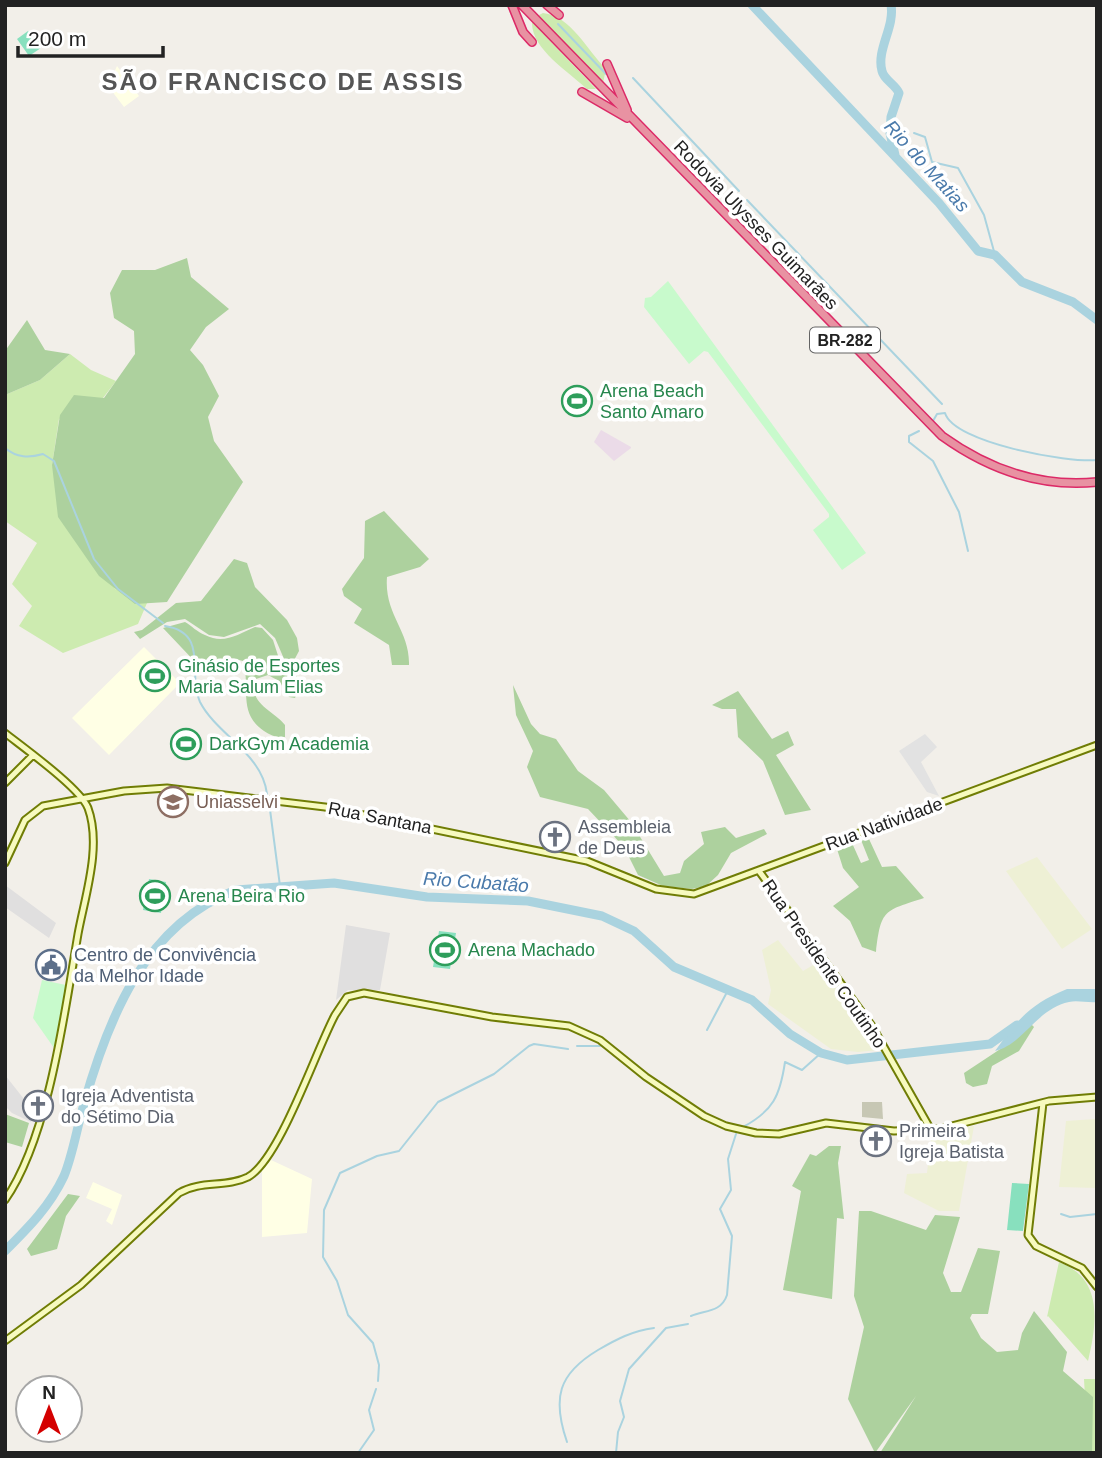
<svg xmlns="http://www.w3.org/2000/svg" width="1102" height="1458" viewBox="0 0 1102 1458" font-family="Arial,sans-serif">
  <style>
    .residential { fill: #e0dfdf }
    .industrial { fill: #ebdbe8 }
    .education { fill: #ffffe5 }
    .construction { fill: #c7c7b4 }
    .farmland { fill: #eef0d5 }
    .grass { fill: #cdebb0 }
    .forest { fill: #add19e }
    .park { fill: #c8facc }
    .pitch { fill: #88e0be }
    .parking { fill: #e2e2e2 }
    .water { fill: #aad3df }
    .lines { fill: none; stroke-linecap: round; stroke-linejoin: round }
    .stream { stroke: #aad3df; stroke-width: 2 }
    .river { stroke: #aad3df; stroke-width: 9 }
    .secondary-casing { stroke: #707d05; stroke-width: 9 }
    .highway-casing { stroke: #dc2a67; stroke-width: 10 }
    .secondary { stroke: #f7fabf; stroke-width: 5 }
    .highway { stroke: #e892a2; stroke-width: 7 }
    .labels { text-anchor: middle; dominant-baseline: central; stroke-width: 7; stroke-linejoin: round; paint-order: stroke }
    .shield { fill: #fff; stroke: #646464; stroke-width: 2 }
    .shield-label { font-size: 16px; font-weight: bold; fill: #222 }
    .street-label { font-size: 18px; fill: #222; stroke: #fff }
    .leisure-label { font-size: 18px; fill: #27864d; stroke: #fff; text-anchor: start }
    .education-label { font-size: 18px; fill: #785e54; stroke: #fff; text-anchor: start }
    .worship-label { font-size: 18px; fill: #5b616d; stroke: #fff; text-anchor: start }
    .service-label { font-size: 18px; fill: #4e5e75; stroke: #fff; text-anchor: start }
    .water-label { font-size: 19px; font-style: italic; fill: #4a7aab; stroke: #fff }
    .district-label { font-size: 24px; font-weight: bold; letter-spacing: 2px; fill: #555; stroke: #fff }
  </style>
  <rect width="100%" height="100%" fill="#f2efe9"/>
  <!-- residential -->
  <path class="residential" d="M5,885L56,923L49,938L5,907Z
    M346,925L390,933L380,990H348L336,1000Z
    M5,1075L35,1113L31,1122L12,1113L5,1106Z"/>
  <!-- industrial -->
  <path class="industrial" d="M601,430L631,447V448L614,461L594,442Z"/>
  <!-- education -->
  <path class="education" d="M117,66L139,96L124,107L108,86Z
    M144,647L180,683L109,755L72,718Z
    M271,1160L312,1179L307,1233L262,1237V1168Z
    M93,1182L122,1195L112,1225L106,1221L112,1209L86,1198Z"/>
  <!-- construction -->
  <path class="construction" d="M862,1102H882L883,1119L862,1117Z"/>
  <!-- farmland -->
  <path class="farmland" d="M1037,857L1092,929L1062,949L1006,871Z
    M778,940L803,971L820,961L879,1050L858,1052L831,1049L768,1004L771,990L762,950Z
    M1097,1111V1188L1059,1187L1066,1121L1095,1119Z
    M974,1126L959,1211H939L904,1193L907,1174L927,1173L932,1132Z"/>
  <!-- grass -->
  <path class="grass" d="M543,13C571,16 587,50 606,69L603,83L537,16Z
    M532,22L596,89H587C569,72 531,49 532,22Z
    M70,354L91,370L116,381L103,398L59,419L52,465L115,589L147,603L138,624L63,653L19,626L32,606L12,584L37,543L5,521V395L40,380Z
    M1059,1262C1102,1278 1098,1320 1088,1361L1048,1316L1047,1317Z
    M1084,1379H1097V1453H1088Z"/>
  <!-- forest -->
  <path class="forest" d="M187,258L191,277L229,309L206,327L190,350L203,365L219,396L208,417L214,441L243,482L167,602L135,604L99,576L58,517L52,465L60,415L74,395L104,398L135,354L134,331L114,318L110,293L122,270H155Z
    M27,320L45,350L70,354L40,380L5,395V351Z
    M384,511L429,559L420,567L387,577C384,615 410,630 409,665H392L389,645L354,623L362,609L344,596L342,589L364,558L365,521Z
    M234,559L247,563L255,587L287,620L297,638L299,651L291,666L302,686L297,689L275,638L260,624L224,637L209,635L185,619L167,622L140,639L134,632L142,630L176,603L201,601Z
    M185,622C192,626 197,632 205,635C224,645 238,634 255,627L262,628L273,640L282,668L297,693L295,698L289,697L279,681L268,675L256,679C247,704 274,710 285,725V737C277,738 270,735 264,731C237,713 251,686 243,661L231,658L199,666L163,628Z
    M513,685L531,724L540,734L556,739L578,771L604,790L631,822L664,876L680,873L684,861L704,844L701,832L725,827L736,838L764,829L767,834L731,853L718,875L706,886L692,889L663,886L638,875L624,847L588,809L540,797L527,767L533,751L516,715Z
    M738,691L772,739L788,731L794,745L776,755L811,810L785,815L763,761L738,737L736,709H722L712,705Z
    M869,839L882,867L896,866L924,898C884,911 881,909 876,952L862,947L850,921L833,906L859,887L843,868L837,849L852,843L861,863L869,860L861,840Z
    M1030,1023L1034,1027L1019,1051L992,1066L987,1084L973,1087L966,1083L964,1073L1017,1038Z
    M5,1114L29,1123L22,1147L5,1142Z
    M829,1146H841L838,1163L844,1219L837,1218L832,1299L783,1290L801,1191L792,1186L810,1154L816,1156Z
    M68,1194L80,1196L66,1216L57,1249L31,1256L27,1249Z
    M859,1211H871L926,1230L935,1215L960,1217L943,1273L951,1292H961L978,1248L1000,1251L988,1314H972L970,1318L981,1338L997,1352L1018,1350L1022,1333L1034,1311L1067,1352L1063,1371L1093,1397L1092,1453H880L916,1396L875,1453L848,1399L864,1327L854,1296Z"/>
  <!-- park -->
  <path class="park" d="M668,281L866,553L842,570L813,530L829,517V514L708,352L704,351L689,364L644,307L645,298L651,297Z
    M42,980L66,985L54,1048L33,1018Z"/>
  <!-- pitch -->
  <path class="pitch" d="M28,31L33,37L36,35L41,48L29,56L17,39Z
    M149,879L166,882L161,913L143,910Z
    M439,931L456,933L450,969L433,967Z
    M1012,1183L1029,1184L1023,1231L1007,1230Z"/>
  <!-- parking -->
  <path class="parking" d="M925,734L937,747L921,762L939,796L927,792L899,751Z"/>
  <!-- water -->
  <path class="water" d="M1067,989H1097V1002C1088,1003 1077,1000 1069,1002C1036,1009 1023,1045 995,1051C1017,1020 1030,1004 1067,989Z"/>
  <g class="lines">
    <!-- stream -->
    <path class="stream" d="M558,24L606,74
      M633,78L739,191
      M914,133L925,137L932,162L958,168L984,215L995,255
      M747,200L942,404
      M933,421L937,414L945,413C954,443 1068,463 1097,460
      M919,431L909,436V442L933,461L959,512L968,551
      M5,448C17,458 29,458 43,454L54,461L94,559L118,589L163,623
      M165,626C210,633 187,675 200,702C217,735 262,753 267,794
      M269,802L280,886
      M707,1030L726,994L733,990
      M577,1046H600
      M743,1127C773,1111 780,1096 785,1062L802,1070L821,1053
      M1061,1214L1070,1217L1097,1214
      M691,1316C704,1310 721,1313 727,1295L732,1236L720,1209L731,1190L728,1159L736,1134
      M378,1381L379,1365L373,1343L348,1315L337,1281L323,1257L324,1210L340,1173L377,1156L399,1151L438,1102L494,1074L529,1046L534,1044L568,1049
      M567,1442C552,1398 558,1374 598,1350C617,1339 632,1331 654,1328
      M358,1453L374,1430L369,1410L376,1389
      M616,1453L618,1432L624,1417L620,1401L629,1369L666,1328L688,1324"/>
    <!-- river -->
    <path class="river" d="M752,5L939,203L978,251L995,255L1022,282L1073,302L1097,320
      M891,5C895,27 876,50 882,71C884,80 895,84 899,93L891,117L890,133L895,155
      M5,1251C29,1227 50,1206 64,1176C73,1154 77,1127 84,1104C108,1019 145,924 236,890L334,883L427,897L528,901L602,916L634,931L674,967L752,1000L790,1034L821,1053L847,1060L990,1044L1017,1025"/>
    <!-- secondary casing -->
    <g class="secondary-casing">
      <path id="secondary" d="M5,733C24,748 80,788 88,808C102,846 85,896 78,934C65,1010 49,1137 5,1200
        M5,783L33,755
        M5,863L25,820L43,806L124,791L167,788L325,807L587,861L656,889L694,894L1097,745
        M759,871L872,1026L931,1130
        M1043,1103L1028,1235L1036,1246L1082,1268L1097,1287
        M5,1341L81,1285L179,1193C201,1180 226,1188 248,1177C280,1159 316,1050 335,1015L347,997L364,993L492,1017L569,1026L600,1040L646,1077L704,1116L726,1126L756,1133L779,1134L826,1123L894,1131L940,1129L1049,1101L1097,1097"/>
    </g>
    <!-- highway casing -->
    <g class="highway-casing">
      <path id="highway" d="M512,5L523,32L532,42
        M522,5L942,436C988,469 1039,488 1097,482
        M547,5L559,15
        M607,64L627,110
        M582,92L627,118"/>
    </g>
    <!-- secondary -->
    <use href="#secondary" class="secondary"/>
    <!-- highway -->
    <use href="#highway" class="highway"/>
  </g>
  <!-- icons -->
  <defs>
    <g id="stadium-ring" transform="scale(1.575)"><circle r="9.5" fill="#fff" stroke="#2e9e5b" stroke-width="1.5"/><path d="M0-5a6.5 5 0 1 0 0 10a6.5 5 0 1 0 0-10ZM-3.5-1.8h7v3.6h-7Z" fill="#2e9e5b"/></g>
    <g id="university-ring" transform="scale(1.575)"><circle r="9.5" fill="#fff" stroke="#8d6e63" stroke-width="1.5"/><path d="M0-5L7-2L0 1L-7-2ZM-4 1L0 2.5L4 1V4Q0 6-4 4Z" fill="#8d6e63"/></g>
    <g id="church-ring" transform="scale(1.575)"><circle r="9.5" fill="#fff" stroke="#6b7280" stroke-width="1.5"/><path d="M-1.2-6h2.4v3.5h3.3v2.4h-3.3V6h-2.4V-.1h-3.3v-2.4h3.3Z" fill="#6b7280"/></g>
    <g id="civic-ring" transform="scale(1.575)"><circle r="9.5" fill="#fff" stroke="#5c6f8a" stroke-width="1.5"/><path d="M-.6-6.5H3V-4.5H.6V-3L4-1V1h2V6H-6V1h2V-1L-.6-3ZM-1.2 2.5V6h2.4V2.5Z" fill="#5c6f8a"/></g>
  </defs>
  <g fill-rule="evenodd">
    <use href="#stadium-ring" x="577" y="401"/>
    <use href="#stadium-ring" x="155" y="676"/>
    <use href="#stadium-ring" x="186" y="744"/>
    <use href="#university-ring" x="173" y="802"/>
    <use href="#church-ring" x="555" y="837"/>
    <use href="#stadium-ring" x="155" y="896"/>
    <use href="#stadium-ring" x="445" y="950"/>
    <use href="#civic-ring" x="51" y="965"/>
    <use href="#church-ring" x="38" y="1106"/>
    <use href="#church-ring" x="876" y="1141"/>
  </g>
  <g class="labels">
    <!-- shield labels -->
    <rect class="shield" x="810" y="327.5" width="70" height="25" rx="5"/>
    <g class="shield-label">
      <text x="845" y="340">BR-282</text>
    </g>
    <!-- street labels -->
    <g class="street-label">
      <text transform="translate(756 225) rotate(46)">Rodovia Ulysses Guimarães</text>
      <text transform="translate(380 818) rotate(11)">Rua Santana</text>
      <text transform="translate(884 824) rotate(-20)">Rua Natividade</text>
      <text transform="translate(824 964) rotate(55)">Rua Presidente Coutinho</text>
    </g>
    <!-- leisure labels -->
    <g class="leisure-label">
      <text x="600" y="391">Arena Beach<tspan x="600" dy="21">Santo Amaro</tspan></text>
      <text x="178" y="666">Ginásio de Esportes<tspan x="178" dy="21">Maria Salum Elias</tspan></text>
      <text x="209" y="744">DarkGym Academia</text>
      <text x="178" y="896">Arena Beira Rio</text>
      <text x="468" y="950">Arena Machado</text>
    </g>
    <!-- education labels -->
    <g class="education-label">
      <text x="196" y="802">Uniasselvi</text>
    </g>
    <!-- worship labels -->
    <g class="worship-label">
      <text x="578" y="827">Assembleia<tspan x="578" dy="21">de Deus</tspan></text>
      <text x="61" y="1096">Igreja Adventista<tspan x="61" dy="21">do Sétimo Dia</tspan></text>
      <text x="899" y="1131">Primeira<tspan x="899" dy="21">Igreja Batista</tspan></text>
    </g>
    <!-- service labels -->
    <g class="service-label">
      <text x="74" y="955">Centro de Convivência<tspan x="74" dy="21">da Melhor Idade</tspan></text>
    </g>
    <!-- water labels -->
    <g class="water-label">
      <text transform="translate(927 166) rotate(48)">Rio do Matias</text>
      <text transform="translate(476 882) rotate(4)">Rio Cubatão</text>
    </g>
    <!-- district labels -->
    <g class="district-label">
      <text x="283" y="81">SÃO FRANCISCO DE ASSIS</text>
    </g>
  </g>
  <!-- border -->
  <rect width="1102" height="1458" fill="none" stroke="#222222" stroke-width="14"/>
  <!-- north arrow -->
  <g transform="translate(49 1409)"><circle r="33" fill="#ffffff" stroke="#a7a7a7" stroke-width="2"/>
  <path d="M0-5L12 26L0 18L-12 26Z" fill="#d40000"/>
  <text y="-10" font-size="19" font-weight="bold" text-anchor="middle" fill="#222222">N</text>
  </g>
  <!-- scale -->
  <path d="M18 46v10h145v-10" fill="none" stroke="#222222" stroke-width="3.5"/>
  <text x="28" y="46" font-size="21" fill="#222222" stroke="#ffffff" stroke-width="5" paint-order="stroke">200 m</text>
</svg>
